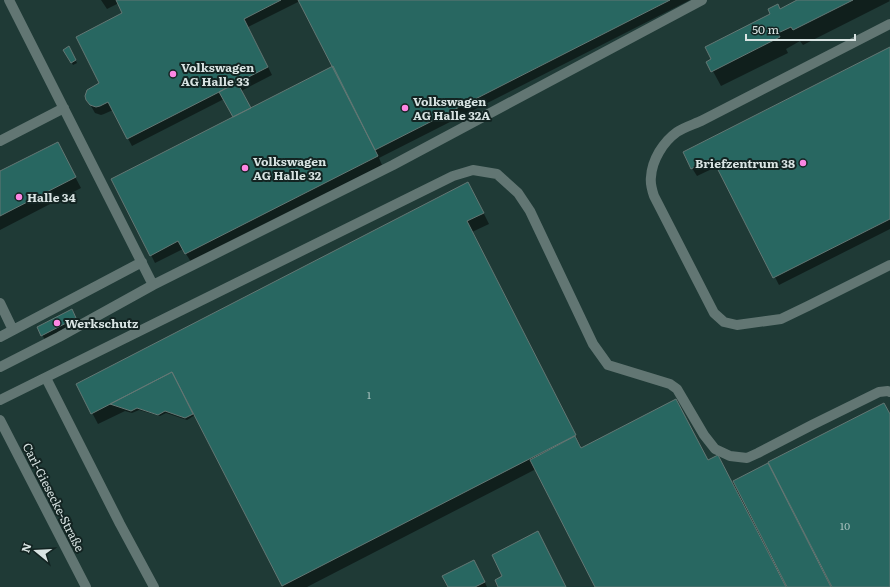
<svg xmlns="http://www.w3.org/2000/svg" width="890" height="587" viewBox="0 0 890 587" font-family="Literata,serif">
  <style>
    .built { fill: #1f3a36 }
    .shadow { fill: #0007; fill-rule: evenodd }
    .building { fill: #286761; stroke: #637774 }
    .lines { fill: none; stroke-linecap: round; stroke-linejoin: round }
    .minor { stroke: #627673; stroke-width: 10 }
    .poi-dot { fill: #fc86e3; stroke: #132422; stroke-width: 1.5 }
    .labels { text-anchor: middle; dominant-baseline: central; stroke-width: 4; stroke-linejoin: round; paint-order: stroke }
    .number-label { font-size: 10px; fill: #adc5c2 }
    .poi-label { font-size: 12px; font-weight: bold; fill: #d9e4e3; stroke: #132422; text-anchor: start }
    .street-label { font-size: 12px; fill: #d9e4e3; stroke: #132422 }
  </style>
  <rect width="100%" height="100%" fill="#1d2e2c"/>
  <!-- built -->
  <path class="built" d="M0,0H890V587H0Z"/>
  <!-- shadow -->
  <path class="shadow" d="M101,0H690L379,158L382,165L191,262L183,249L155,263L151,255L234,117L224,99L132,146L113,110L104,114L101,115L95,113L87,99L100,83L124,14L119,3L107,9ZM300,1L334,67L250,109L241,91L272,75L248,27Z
    M799,0H889L890,1L803,45L800,41L786,49L788,53L721,86L708,62L780,10Z
    M69,48L77,63L73,65L65,50Z
    M890,48V229L779,285L718,166L697,176L692,168Z
    M62,152L81,188L0,230V172Z
    M474,194L489,224L472,232L581,446H580L581,449L708,461L718,456L732,482L767,464L818,562L820,561L890,415V587H596L536,469L307,587H283L195,415L187,420L166,413L160,416L139,410L132,413L125,411L98,424L77,384Z
    M72,311L80,326L47,343L38,328Z
    M477,566L487,587H449Z"/>
  <!-- building -->
  <path class="building" d="M116,0H281L244,19L268,67L127,139L108,102L100,106L96,107L90,105L86,100L85,96L87,90L99,83L76,37L122,13Z
    M298,0H670L375,150Z
    M797,0H853L793,30L791,27L778,33L780,37L711,72L706,62L711,59L705,47L770,14L768,9L778,4L780,9Z
    M69,46L76,60L71,63L63,50Z
    M890,47V219L773,278L712,158L691,169L683,152Z
    M333,66L378,156L185,254L178,241L150,256L111,179Z
    M237,82L251,108L233,117L219,92Z
    M58,142L76,177L0,216V171Z
    M468,182L484,213L467,221L576,435L282,586L172,372L91,414L76,384Z
    M72,309L76,318L41,336L37,327Z
    M172,372L193,414L185,418L165,411L158,415L137,408L131,411L110,404Z
    M676,399L708,460L718,455L786,587H595L530,460L575,436L581,448Z
    M884,403L890,414V587H832L768,462Z
    M768,463L831,587H787L733,481Z
    M538,531L566,587H498L495,580L502,576L492,555Z
    M474,560L485,582L475,587H448L442,576Z"/>
  <g class="lines">
    <!-- minor -->
    <path class="minor" d="M9,0L153,285
      M890,24L703,120C695,124 684,127 677,132C663,142 652,160 651,177C650,183 652,190 654,196L714,313L724,322L737,325L781,319L808,306L890,265
      M0,141L64,108
      M0,303L13,330
      M0,337L142,262
      M0,367L59,337L153,285L393,165L702,0
      M46,378L120,524L154,587
      M0,400L453,176L473,170L497,174L518,193L530,211L593,344L608,365L670,384L677,389L704,435L715,449L730,456L747,458L758,453L812,425L879,392L888,391L890,392
      M0,420L86,587"/>
  </g>
  <!-- markers -->
  <g class="poi-dot">
    <circle cx="173" cy="74" r="4"/>
    <circle cx="405" cy="108" r="4"/>
    <circle cx="803" cy="163" r="4"/>
    <circle cx="245" cy="168" r="4"/>
    <circle cx="19" cy="197" r="4"/>
    <circle cx="57" cy="323" r="4"/>
  </g>
  <g class="labels">
    <!-- number labels -->
    <g class="number-label">
      <text x="369" y="394">1</text>
      <text x="845" y="525">10</text>
    </g>
    <!-- poi labels -->
    <g class="poi-label">
      <text x="181" y="67">Volkswagen<tspan x="181" dy="14">AG Halle 33</tspan></text>
      <text x="413" y="101">Volkswagen<tspan x="413" dy="14">AG Halle 32A</tspan></text>
      <text x="253" y="161">Volkswagen<tspan x="253" dy="14">AG Halle 32</tspan></text>
      <text x="795" y="163" text-anchor="end">Briefzentrum 38</text>
      <text x="27" y="197">Halle 34</text>
      <text x="65" y="323">Werkschutz</text>
    </g>
    <!-- street labels -->
    <g class="street-label">
      <text transform="translate(54 497) rotate(63)">Carl-Giesecke-Straße</text>
    </g>
  </g>
  <!-- north arrow -->
  <g transform="translate(36 551) rotate(288)" stroke="#132422" stroke-width="3" paint-order="stroke">
  <path d="M0-3L7 15L0 10L-7 15Z" fill="#d9e4e3"/>
  <text y="-6" font-size="11" font-weight="bold" text-anchor="middle" fill="#d9e4e3">N</text>
  </g>
  <!-- scale -->
  <path d="M746 34v6h109v-6" fill="none" stroke="#d9e4e3" stroke-width="2"/>
  <text x="752" y="34" font-size="12" fill="#d9e4e3" stroke="#132422" stroke-width="3" paint-order="stroke">50 m</text>
</svg>
